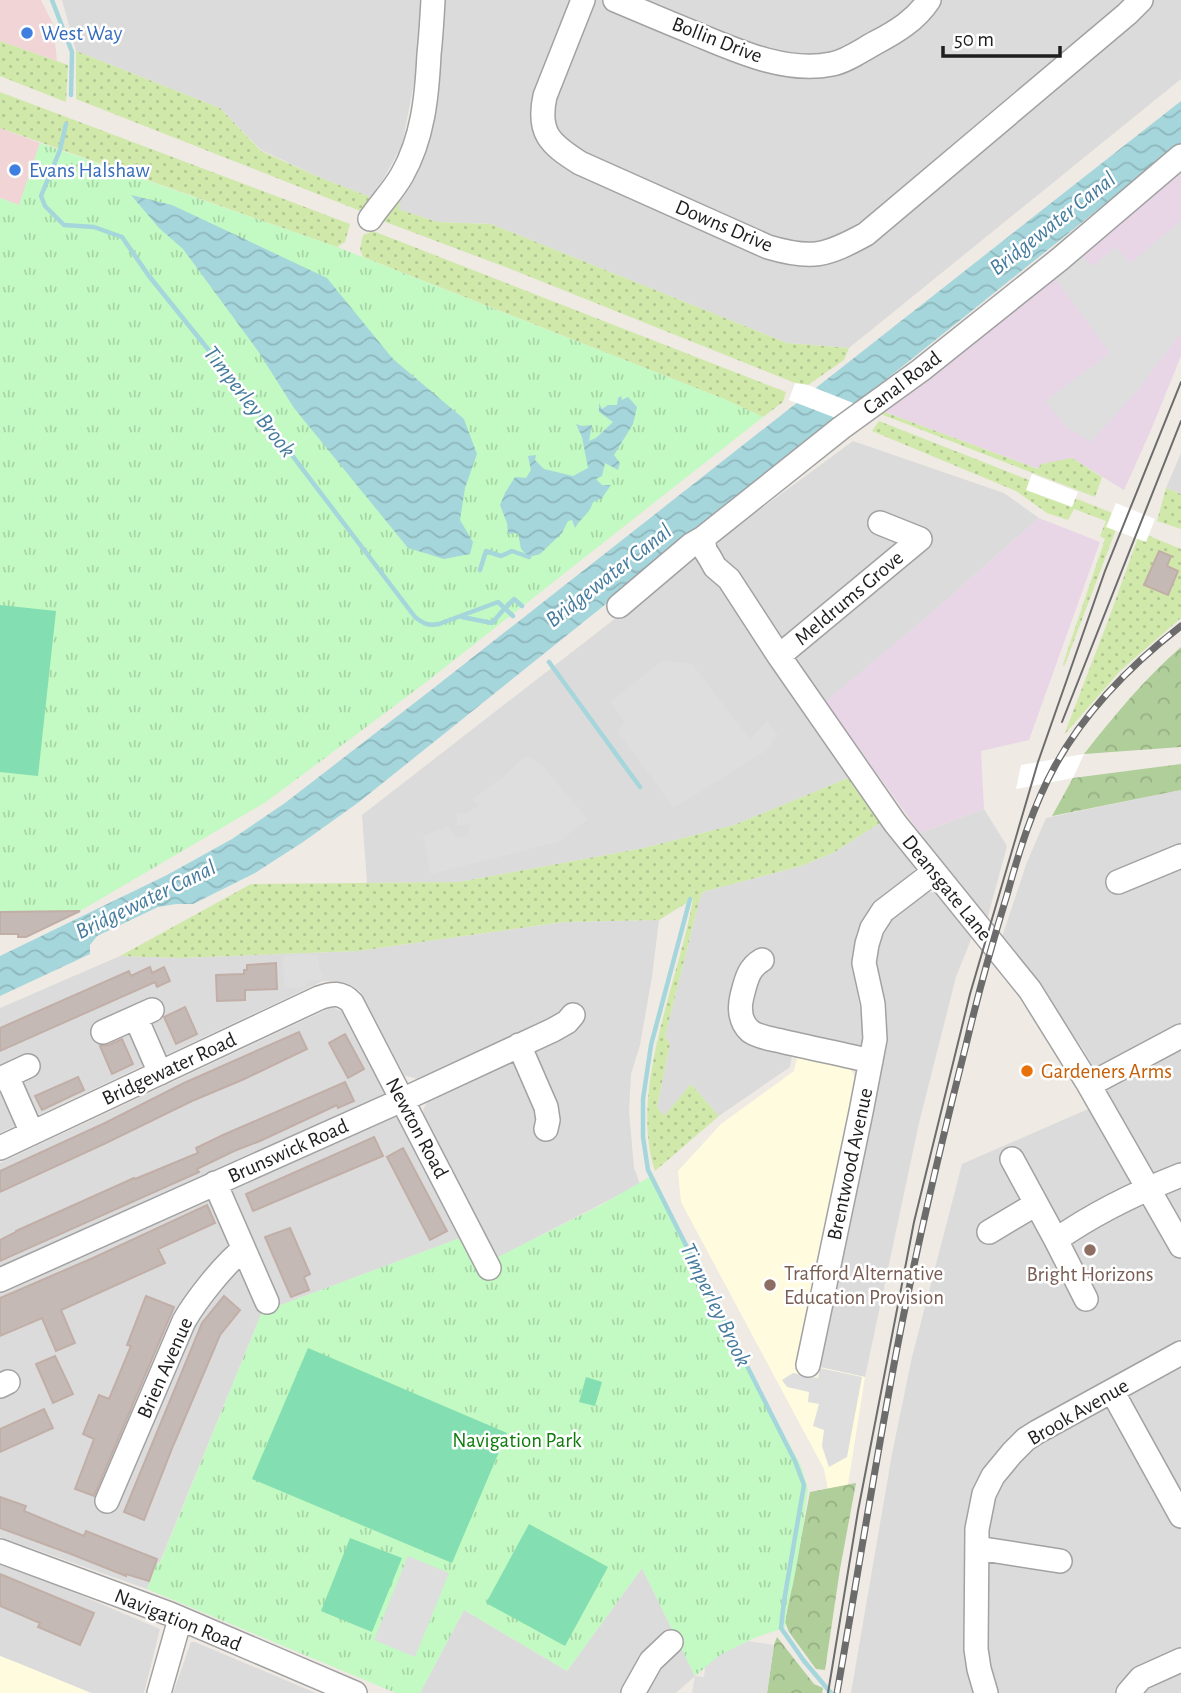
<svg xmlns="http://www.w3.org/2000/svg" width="1181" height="1693" viewBox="0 0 1181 1693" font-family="'Alegreya Sans',sans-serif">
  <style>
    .residential { fill: #dcdbdb }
    .commercial { fill: #f0d4d6 }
    .industrial { fill: #e8d6e7 }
    .education { fill: #fffbde }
    .grass { fill: url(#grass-dots) }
    .forest { fill: url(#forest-crowns) }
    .park { fill: url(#park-tufts) }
    .pitch { fill: #83deb1 }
    .parking { fill: #dedede }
    .water { fill: url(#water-waves) }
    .pier { fill: #fff }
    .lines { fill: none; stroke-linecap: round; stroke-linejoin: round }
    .stream { stroke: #a5d6dc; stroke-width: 4.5 }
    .building { fill: #c4b9b4; stroke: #c1afa7; stroke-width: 2 }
    .minor-casing { stroke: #a2a2a2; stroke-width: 26 }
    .minor { stroke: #fff; stroke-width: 23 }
    .tram { stroke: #6c6c6c; stroke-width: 2 }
    .rail-casing { stroke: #6c6c6c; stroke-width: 7 }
    .rail { stroke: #fff; stroke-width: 4.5; stroke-dasharray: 13; stroke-linecap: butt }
    .shop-dot { fill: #3f7fe0; stroke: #fff; stroke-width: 2.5 }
    .food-dot { fill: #e8710a; stroke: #fff; stroke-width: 2.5 }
    .education-dot { fill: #8d6e63; stroke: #fff; stroke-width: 2.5 }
    .labels { text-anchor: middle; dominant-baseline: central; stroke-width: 5; stroke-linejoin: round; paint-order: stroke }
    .shop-label { font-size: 21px; fill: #366cbe; stroke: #fff; text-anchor: start }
    .street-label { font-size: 21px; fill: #1e1e1e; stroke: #fff }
    .food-label { font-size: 21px; fill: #c56008; stroke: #fff; text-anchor: start }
    .education-label { font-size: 21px; fill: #785e54; stroke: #fff; text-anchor: start }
    .park-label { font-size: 21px; fill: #0f7c0c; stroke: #fff }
    .water-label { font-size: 23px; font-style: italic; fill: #457b9d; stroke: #fff }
  </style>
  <defs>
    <pattern id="grass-dots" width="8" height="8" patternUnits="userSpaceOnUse" patternTransform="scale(1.75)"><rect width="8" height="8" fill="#d0e9ab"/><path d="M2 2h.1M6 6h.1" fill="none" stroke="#b2c793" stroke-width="1.8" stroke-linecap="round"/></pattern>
    <pattern id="forest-crowns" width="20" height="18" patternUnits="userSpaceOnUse" patternTransform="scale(1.75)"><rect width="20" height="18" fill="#afce99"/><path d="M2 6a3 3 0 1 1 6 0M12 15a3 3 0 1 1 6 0" fill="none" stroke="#96b083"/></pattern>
    <pattern id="park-tufts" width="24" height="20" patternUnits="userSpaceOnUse" patternTransform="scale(1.75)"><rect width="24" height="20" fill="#c3f9c2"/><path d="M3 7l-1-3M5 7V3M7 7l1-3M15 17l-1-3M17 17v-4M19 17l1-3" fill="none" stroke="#a7d5a6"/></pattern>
    <pattern id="water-waves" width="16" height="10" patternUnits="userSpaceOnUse" patternTransform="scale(1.75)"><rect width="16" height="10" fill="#a5d6dc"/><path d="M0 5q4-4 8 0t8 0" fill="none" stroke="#8eb7bc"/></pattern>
  </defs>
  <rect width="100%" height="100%" fill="#efeae4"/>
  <!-- residential -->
  <path class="residential" d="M62,0H421L420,52L402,145L373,198L321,178L261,150L220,108L76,51Z
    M434,0H1181V79L849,348L787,343L491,224L437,222L397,209L425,143Z
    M853,441L1004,493L1039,518L934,611L810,715L853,776L734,825L644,848L459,882L367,883L362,815L675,572Z
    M1181,453V494L1166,488Z
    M1181,790V1693H851L892,1454L912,1357L962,1164L1111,1099L1083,1049L1039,987L1001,940L1027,862L1046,818Z
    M984,809L1007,846L987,920L920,833Z
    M883,821L916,867L913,874L870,909L856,934L853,961L854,976L863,1025L862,1043L855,1048L795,1037L790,1067L719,1116L691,1084L664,1117L657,1107L670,1044L665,1036L701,894L706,891L801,866L833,853Z
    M927,892L937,893L972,937L956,977L919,1123L865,1377L819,1367L883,1059L886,1028L877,973L876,959L879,945L890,921Z
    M659,920L652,977L640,1045L631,1074L629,1111L634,1168L640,1184L491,1261L479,1238L424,1114L423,1110L427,1102L415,1078L405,1076L360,991L345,982L323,981L0,1133V1008L120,956L180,958L358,951L563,922Z
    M332,1007L343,1012L400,1104L468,1235L262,1312L159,1564H157L147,1589L0,1537V1163Z
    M0,1565L45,1580L160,1629L144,1693H91L0,1656Z
    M642,1568L695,1676L676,1693H420L464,1610L567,1671Z
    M191,1642H195L316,1693H173Z"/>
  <!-- commercial -->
  <path class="commercial" d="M0,0H41L53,24L57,61L0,41Z
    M0,128L40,143L19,205L0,198Z"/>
  <!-- industrial -->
  <path class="industrial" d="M1181,167V356L1151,430L1124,490L1072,458L1039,469L879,410Z
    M1039,518L1100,542L1029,740L981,751L984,809L920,833L825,702L934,611Z"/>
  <!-- education -->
  <path class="education" d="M798,1054L848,1066L853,1073L855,1081L799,1372L817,1377L819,1367L865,1377L843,1516H833L824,1469L681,1202L678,1171L721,1124L794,1071Z
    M0,1656L18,1663L91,1693H0Z"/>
  <!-- grass -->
  <path class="grass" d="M0,41L68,65L66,102L0,76Z
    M76,51L220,108L261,151L321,178L373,198L363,212L76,99Z
    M0,92L350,224L345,242L337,247L0,128Z
    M393,194L401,200L398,209L437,222L491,224L787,343L849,348L844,360L808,385L795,383L513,270L375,218Z
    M373,231L786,392L783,402L763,417L724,399L363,257L360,249L363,235Z
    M879,410L1038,469L1041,464L1072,458L1102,477L1095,497L878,413Z
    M879,421L1110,512L1113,515L1120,519L1064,667L1063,664L1105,539L1100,536L1106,521L1074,509L1068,520L1047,513L1016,491L872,431Z
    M1166,488L1181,494V529L1157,521Z
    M1140,532L1181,549V618L1121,670L1064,735L1109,618Z
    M853,776L883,821L833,853L801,866L706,891L701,894L665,1036L670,1044L657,1107L664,1116L691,1084L719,1116L655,1171C628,1090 679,981 693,899L659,920L563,922L358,951L180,958L120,956L251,884L459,882L644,848L734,825Z"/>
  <!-- forest -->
  <path class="forest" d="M1181,647V747L1084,754C1114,716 1144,679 1181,647Z
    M1181,764V790L1052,816L1073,778Z
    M856,1483L840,1569L825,1670L816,1669L789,1632L785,1622L810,1492Z
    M777,1637L814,1684L823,1688L822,1693H767L774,1645Z"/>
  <!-- park -->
  <path class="park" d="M40,143L337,247L724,399L763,417L425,683L266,802L80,911L0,912V198L19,205Z
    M653,1175L770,1409L801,1466L808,1489C804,1519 800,1549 794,1579C791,1595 785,1611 785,1628C748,1638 725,1651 695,1676L642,1568L567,1671L464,1610L420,1693H396L147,1589L157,1563H160L262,1312L468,1235L484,1264L603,1204Z"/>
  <!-- pitch -->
  <path class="pitch" d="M0,605L56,611L38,776L0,772Z
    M308,1348L507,1433L452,1563L252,1479Z
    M586,1377L602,1382L595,1406L579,1402Z
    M529,1524L608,1567L565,1646L486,1603Z
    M350,1538L402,1558L372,1632L321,1611Z"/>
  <!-- parking -->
  <path class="parking" d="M1181,220V333L1137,391L1091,442L1067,427L1045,401L1110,353L1051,273L1077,252L1093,266L1115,247L1131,263Z
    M662,661L692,664L750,739L767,721L778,735L765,751L674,808L618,732L624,721L610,702Z
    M525,756L540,763L588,820L579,825L561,841L431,874L423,836L448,827L456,838L468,835L470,824L457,826V813H466L479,806L473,799L503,777Z
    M318,954L319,970L322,971V980L307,981L306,987L284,988L283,956Z
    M820,1368L862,1377L847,1457L829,1467L822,1446L824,1430L813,1426L819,1404L808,1402L809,1392L787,1387L782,1380L793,1373L818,1378Z
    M408,1556L449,1573L415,1657L374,1640Z
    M748,1641L774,1645L767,1693H692L695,1676L704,1677L705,1667L720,1655Z"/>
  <!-- water -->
  <path class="water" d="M1181,101V143L359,802L303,842L255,873L193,904H176L158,907L97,936L90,945V954L0,996V956L167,875L232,839L285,803L435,687Z
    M131,195L172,205L327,278L393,359L464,419L477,454L465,488L460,520L473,542L470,554L444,559L408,548L294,408L258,351L183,249L159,228Z
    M621,396L622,400L628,397L637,407L633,424L614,455L620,463L618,470L605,463L602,476L596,479L602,485H611L602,498L593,502C589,515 582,516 575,528L572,520L568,521L562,533L540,554L529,557L521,549L518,533L508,534L507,523L500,505L505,493L515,477L526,478L531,470L528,456L536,455L535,460L544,469L573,476L588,468L582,437L576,424L582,426L592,425L589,441L596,438L613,422L599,412V403L602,409L608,405H617L618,398Z"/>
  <!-- pier -->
  <path class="pier" d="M795,383L808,385L878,413L859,427L789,400Z
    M1032,474L1078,492L1072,507L1026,490Z
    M1116,503L1155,519L1146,542L1106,527Z
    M1084,754L1073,778L1016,789L1021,765Z"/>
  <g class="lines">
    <!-- stream -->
    <path class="stream" d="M52,0L72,52L71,95
      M66,124L60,150L41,196L45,206L64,225L94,227L122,237L149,276L269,425L415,617C424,624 428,626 439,624L498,602L513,616
      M480,570L486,551L501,556L512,551L529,557
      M462,617L492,623L505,608L514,599L522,606
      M549,662L640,787
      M690,899L651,1045L643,1099V1137L648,1170L795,1461L804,1485L784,1601L781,1628L804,1661L831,1693"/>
  </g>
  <!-- building -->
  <path class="building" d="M1159,551L1171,556L1167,566L1178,571L1168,595L1144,585Z
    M80,911L26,937H18V934H0V912Z
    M276,963L277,989L245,990V1000L217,1001L216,975L244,974V970H247V965Z
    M150,967L152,973L164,967L170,981L157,987L155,982L0,1051V1028L129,971L131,976Z
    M185,1007L197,1034L176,1044L164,1017Z
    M299,1032L307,1049L242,1080L192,1101L106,1143L0,1192V1171L105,1123L184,1083Z
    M345,1034L364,1069L348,1078L329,1043Z
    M122,1039L133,1064L112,1074L100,1046L109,1045Z
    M78,1077L84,1090L42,1110L35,1096Z
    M345,1082L354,1101L338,1108L337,1105L260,1141L234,1151L197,1169L199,1172L0,1261V1240L16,1232V1231L134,1178L135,1179L198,1153L196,1148L223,1135Z
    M374,1137L383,1156L253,1211L246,1194Z
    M403,1148L447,1231L430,1240L387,1157Z
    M207,1205L215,1223L158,1249L165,1263L61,1310L75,1343L56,1351L42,1318L0,1336V1298L93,1258Z
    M290,1228L310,1274L304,1277L309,1290L291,1297L265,1237Z
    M146,1296L174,1307L94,1496L75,1489L94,1439L83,1434L99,1395L109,1399L131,1346L127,1345Z
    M224,1296L240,1310L220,1335L173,1446L144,1520L124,1512L202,1323Z
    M55,1356L73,1394L53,1403L36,1364Z
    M44,1409L53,1428L0,1452V1429Z
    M0,1497L26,1506L24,1511L84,1536L86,1531L157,1559L149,1581L126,1574V1576L71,1554L0,1528Z
    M0,1574L94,1613L80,1645L38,1627L40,1623L0,1606Z"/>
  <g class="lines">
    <!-- minor casing -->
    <g class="minor-casing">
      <path id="minor" d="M583,0L545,96C537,133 550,144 580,163L768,247C812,260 826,256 866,234L1127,14L1141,0
        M615,0C641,11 667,22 694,33C735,50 786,74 832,64C847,61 862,50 875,43C896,32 916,20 929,0
        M370,219C380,204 393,191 402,175C423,138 427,96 429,54C431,36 432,18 433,0
        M703,538L705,550L710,558L715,567L729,579L779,656L895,823L1030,990L1089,1085L1181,1246
        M619,606L691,545L703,538L841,428L921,370L1060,259L1181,156
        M779,656L920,539L880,523
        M1118,882L1181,856
        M762,960C748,968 746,981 742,996C739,1008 740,1022 750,1031C758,1037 772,1039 781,1041C811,1048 841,1054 871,1061
        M136,1018L160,1073
        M103,1032L152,1010
        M519,1045L546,1107L548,1120L546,1129
        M7,1076L32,1133
        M0,1079L28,1066
        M1089,1085L1181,1036
        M0,1148L319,998C332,993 342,992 352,1003L489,1268
        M1012,1159L1056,1240
        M215,1183L267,1302
        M989,1232L1036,1204
        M0,1280L402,1100L553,1030L567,1022L573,1015
        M1086,1299L1056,1240C1094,1213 1138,1192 1181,1175
        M808,1365L861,1112L875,1039L873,1004L864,963L867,944L872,928L883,911L934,872
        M0,1386L8,1382
        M1112,1391L1181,1516
        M107,1501L184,1321C196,1300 225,1263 244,1249
        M977,1548L1060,1561
        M0,1551L170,1614L355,1693
        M159,1693L180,1619
        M633,1693L651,1661L671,1642
        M986,1693L979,1669L976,1649L977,1529L984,1494L993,1476L1012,1453L1026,1439L1037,1432L1181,1353
        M1128,1693L1141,1678L1181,1660"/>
    </g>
    <!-- minor -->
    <use href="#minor" class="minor"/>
    <!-- tram -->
    <path class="tram" d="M1062,722L1181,421
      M828,1693L858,1511L914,1222L970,994L1038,762L1105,571L1181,382"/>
    <!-- rail casing -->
    <g class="rail-casing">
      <path id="rail" d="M837,1693C856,1585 873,1477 893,1370C913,1261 939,1152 966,1045C978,994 992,944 1007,895C1019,851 1033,806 1055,766C1085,711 1132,664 1181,626"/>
    </g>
    <!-- rail -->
    <use href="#rail" class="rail"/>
  </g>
  <!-- markers -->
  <g class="shop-dot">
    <circle cx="27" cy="33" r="7"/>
    <circle cx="15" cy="170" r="7"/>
  </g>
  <circle class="food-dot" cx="1027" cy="1071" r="7"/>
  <g class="education-dot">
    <circle cx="1090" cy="1250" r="7"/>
    <circle cx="770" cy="1285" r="7"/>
  </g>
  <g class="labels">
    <!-- shop labels -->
    <g class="shop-label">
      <text x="41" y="33">West Way</text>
      <text x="29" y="170">Evans Halshaw</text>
    </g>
    <!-- street labels -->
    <g class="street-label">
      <text transform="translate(717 40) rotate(21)">Bollin Drive</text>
      <text transform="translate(724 226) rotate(23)">Downs Drive</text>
      <text transform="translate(902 383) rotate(-37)">Canal Road</text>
      <text transform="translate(849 598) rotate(-40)">Meldrums Grove</text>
      <text transform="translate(947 888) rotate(51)">Deansgate Lane</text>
      <text transform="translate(169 1069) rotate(-25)">Bridgewater Road</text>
      <text transform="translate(417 1128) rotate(62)">Newton Road</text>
      <text transform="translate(288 1151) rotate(-24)">Brunswick Road</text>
      <text transform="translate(850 1164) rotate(-78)">Brentwood Avenue</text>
      <text transform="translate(165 1368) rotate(-66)">Brien Avenue</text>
      <text transform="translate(1078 1412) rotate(-30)">Brook Avenue</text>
      <text transform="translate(178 1620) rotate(22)">Navigation Road</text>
    </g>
    <!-- food labels -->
    <g class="food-label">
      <text x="1041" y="1071">Gardeners Arms</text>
    </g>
    <!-- education labels -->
    <g class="education-label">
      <text x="784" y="1273">Trafford Alternative<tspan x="784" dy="24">Education Provision</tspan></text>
      <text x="1090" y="1274" text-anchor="middle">Bright Horizons</text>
    </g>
    <!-- park labels -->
    <g class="park-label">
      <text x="517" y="1440">Navigation Park</text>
    </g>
    <!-- water labels -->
    <g class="water-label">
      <text transform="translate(1053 224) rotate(-38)">Bridgewater Canal</text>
      <text transform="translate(249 402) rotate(52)">Timperley Brook</text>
      <text transform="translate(609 576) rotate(-38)">Bridgewater Canal</text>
      <text transform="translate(146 900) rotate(-26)">Bridgewater Canal</text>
      <text transform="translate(715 1305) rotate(64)">Timperley Brook</text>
    </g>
  </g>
  <!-- scale -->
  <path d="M943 46v10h117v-10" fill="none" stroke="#1e1e1e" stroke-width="3.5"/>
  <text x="954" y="46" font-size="21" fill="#1e1e1e" stroke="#ffffff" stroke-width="5" paint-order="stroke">50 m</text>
</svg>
